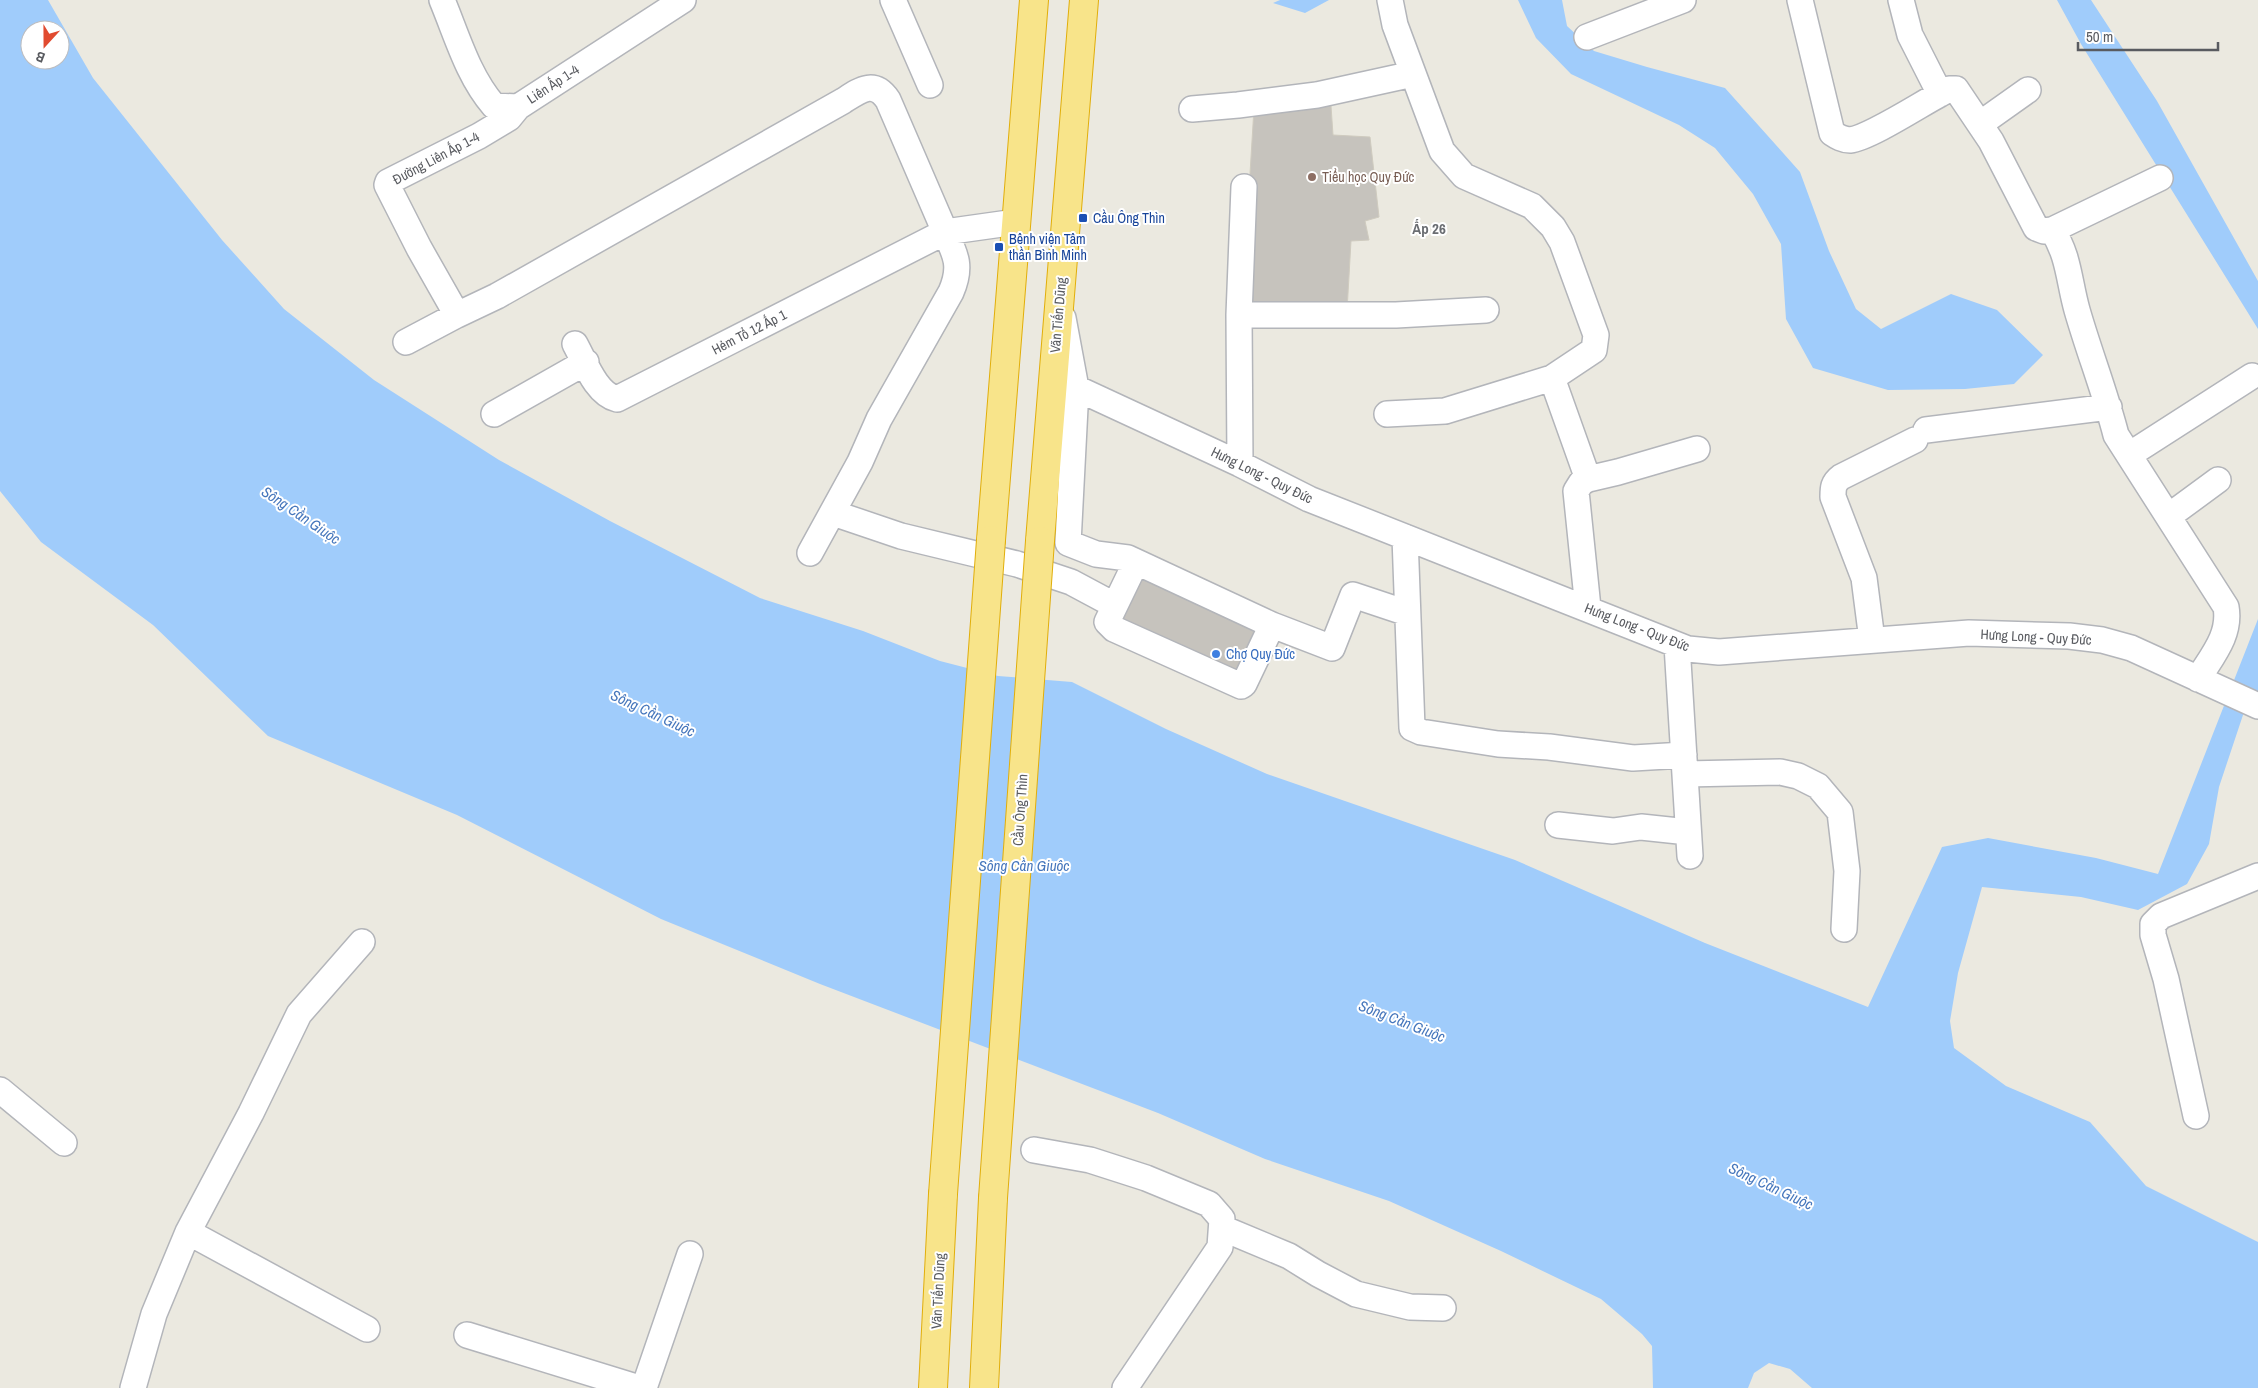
<svg xmlns="http://www.w3.org/2000/svg" width="2258" height="1388" viewBox="0 0 2258 1388" font-family="'Archivo Narrow',sans-serif">
  <style>
    .water { fill: #a0ccfb; fill-rule: evenodd }
    .building { fill: #c6c3bd; stroke: #cfcbbf }
    .lines { fill: none; stroke-linecap: round; stroke-linejoin: round }
    .minor-casing { stroke: #b3b5ba; stroke-width: 28 }
    .highway-casing { stroke: #e1ae0a; stroke-width: 30 }
    .minor { stroke: #fff; stroke-width: 25 }
    .highway { stroke: #f8e48a; stroke-width: 28 }
    .highway-bridge-casing { stroke: #e1ae0a; stroke-width: 30; stroke-linecap: butt }
    .highway-bridge { stroke: #f8e48a; stroke-width: 28 }
    .education-dot { fill: #8d6e63; stroke: #fff; stroke-width: 2 }
    .transit-dot { fill: #1a4fb4; stroke: #fff; stroke-width: 2 }
    .shop-dot { fill: #3f7fe0; stroke: #fff; stroke-width: 2 }
    .labels { text-anchor: middle; dominant-baseline: central; stroke-width: 4; stroke-linejoin: round; paint-order: stroke }
    .street-label { font-size: 14px; fill: #595b60; stroke: #fff }
    .education-label { font-size: 14px; fill: #785e54; stroke: #fff; text-anchor: start }
    .transit-label { font-size: 14px; fill: #164399; stroke: #fff; text-anchor: start }
    .shop-label { font-size: 14px; fill: #366cbe; stroke: #fff; text-anchor: start }
    .neighbourhood-label { font-size: 15px; font-weight: bold; fill: #6a6d72; stroke: #fff }
    .water-label { font-size: 15px; font-style: italic; fill: #4576bc; stroke: #fff }
  </style>
  <rect width="100%" height="100%" fill="#ebe9e0"/>
  <!-- water -->
  <path class="water" d="M0,0H48L93,78L222,240L284,309L374,380L499,460L610,521L760,598L863,631L940,661L998,676L1072,682L1166,729L1267,774L1515,860L1705,943L1868,1007L1942,847L1988,838L2096,858L2158,874L2258,619V695L2251,691L2219,787L2209,844L2187,884L2138,910L2081,897L1982,887L1958,973L1950,1021L1954,1048L2006,1086L2090,1122L2146,1186L2258,1242V1388H1812L1790,1369L1769,1363L1754,1373L1748,1388H1653L1652,1346L1642,1334L1601,1299L1501,1251L1389,1201L1265,1159L1158,1113L820,984L661,919L457,815L268,736L153,625L41,542L0,491ZM30,30H60V60H30Z
    M1280,0H1329L1305,13L1273,3Z
    M1518,0H1562L1567,26L1594,51L1647,67L1725,88L1800,172L1829,251L1856,309L1881,329L1951,294L1997,310L2043,355L2014,384L1965,389L1888,390L1813,368L1786,319L1781,244L1753,194L1715,148L1679,125L1571,74L1536,38Z
    M2057,0H2091L2157,101L2258,281V329L2081,44Z"/>
  <!-- building -->
  <path class="building" d="M1293,102L1331,106L1333,135L1370,137L1379,217L1365,221L1369,240L1351,241L1347,311L1242,305L1254,108Z
    M1137,566L1268,625L1241,684L1111,624Z"/>
  <g class="lines">
    <!-- minor casing -->
    <g class="minor-casing">
      <path id="minor" d="M442,0C457,36 468,76 494,106L518,107L683,0
        M893,0L930,85
        M1390,0L1395,25L1442,151L1464,176L1532,206L1553,227L1562,242L1596,335L1594,350L1552,378L1588,479
        M1800,0L1832,133C1838,137 1843,140 1850,140C1869,138 1921,104 1940,94L1949,89H1956L1991,141L2036,228L2044,231L2052,230C2069,255 2069,282 2077,310C2089,352 2105,392 2116,435L2226,607C2231,635 2212,656 2198,679
        M1901,0L1910,35L1940,94
        M1587,37L1683,0
        M518,107L509,118L479,136L388,182L387,185L419,248L457,315L497,296L843,101C860,90 874,79 888,100L945,232L1016,222
        M1192,109L1238,105L1317,95L1413,74
        M1980,124L2028,90
        M2052,230L2160,178
        M1239,315H1396L1486,310
        M1063,318L1076,388L1068,543L1096,554L1128,558L1272,625L1332,648L1353,595L1407,613
        M406,342L457,315
        M575,344C585,362 596,394 617,399L945,232C956,255 962,267 951,292L879,419L860,462L810,553
        M1076,388L1240,464L1309,499L1688,649L1719,652L1969,633L2069,636L2102,640L2131,648L2258,706
        M494,414L586,362
        M1387,414L1445,411L1552,378
        M1926,430L2109,407
        M2129,455L2252,376
        M1240,464L1239,315L1244,187
        M833,513L901,536L1017,564L1071,582L1114,605
        M2169,516L2218,480
        M1405,537L1412,728L1421,732L1498,744L1549,747L1633,758L1684,755
        M1136,562L1107,622L1114,629L1241,686L1244,684L1272,625
        M1588,608L1576,491L1581,483L1588,479L1618,472L1697,449
        M1872,640L1864,578L1833,497C1833,488 1833,483 1841,477L1915,440
        M1677,645L1690,856
        M1685,774L1780,772L1798,776L1818,786L1840,812L1847,871L1844,929
        M1558,825L1613,831L1641,827L1688,832
        M0,1090L64,1143
        M2196,1116L2166,979L2153,935V924L2161,916L2258,876
        M1034,1150L1090,1160L1146,1178L1209,1204L1222,1219L1220,1247L1125,1388
        M1222,1228L1289,1256L1318,1274L1356,1294L1410,1307L1443,1308
        M188,1232L367,1329
        M467,1335L639,1388
        M133,1388L154,1314L188,1232L251,1113L299,1014L362,942
        M644,1388L690,1254"/>
    </g>
    <!-- highway casing -->
    <g class="highway-casing">
      <path id="highway" d="M991,540L1034,0
        M1040,541L1084,0
        M933,1388L943,1194
        M984,1388L993,1198"/>
    </g>
    <!-- minor -->
    <use href="#minor" class="minor"/>
    <!-- highway -->
    <use href="#highway" class="highway"/>
    <!-- highway-bridge casing -->
    <g class="highway-bridge-casing">
      <path id="highway-bridge" d="M943,1194L991,540
        M993,1198L1040,541"/>
    </g>
    <!-- highway-bridge -->
    <use href="#highway-bridge" class="highway-bridge"/>
  </g>
  <!-- markers -->
  <circle class="education-dot" cx="1312" cy="177" r="5"/>
  <g class="transit-dot">
    <rect x="1078" y="213" width="10" height="10" rx="2.5"/>
    <rect x="994" y="242" width="10" height="10" rx="2.5"/>
  </g>
  <circle class="shop-dot" cx="1216" cy="654" r="5"/>
  <g class="labels">
    <!-- street labels -->
    <g class="street-label">
      <text transform="translate(553 84) rotate(-33)">Liên Ấp 1-4</text>
      <text transform="translate(436 158) rotate(-28)">Đường Liên Ấp 1-4</text>
      <text transform="translate(1058 315) rotate(-85)">Văn Tiến Dũng</text>
      <text transform="translate(749 332) rotate(-27)">Hẻm Tổ 12 Ấp 1</text>
      <text transform="translate(1262 475) rotate(26)">Hưng Long - Quy Đức</text>
      <text transform="translate(1637 627) rotate(21)">Hưng Long - Quy Đức</text>
      <text transform="translate(2036 637) rotate(3)">Hưng Long - Quy Đức</text>
      <text transform="translate(1020 810) rotate(-86)">Cầu Ông Thìn</text>
      <text transform="translate(938 1291) rotate(-87)">Văn Tiến Dũng</text>
    </g>
    <!-- education labels -->
    <g class="education-label">
      <text x="1322" y="177">Tiểu học Quy Đức</text>
    </g>
    <!-- transit labels -->
    <g class="transit-label">
      <text x="1093" y="218">Cầu Ông Thìn</text>
      <text x="1009" y="239">Bệnh viện Tâm<tspan x="1009" dy="16">thần Bình Minh</tspan></text>
    </g>
    <!-- shop labels -->
    <g class="shop-label">
      <text x="1226" y="654">Chợ Quy Đức</text>
    </g>
    <!-- neighbourhood labels -->
    <g class="neighbourhood-label">
      <text x="1429" y="228">Ấp 26</text>
    </g>
    <!-- water labels -->
    <g class="water-label">
      <text transform="translate(301 515) rotate(34)">Sông Cần Giuộc</text>
      <text transform="translate(653 713) rotate(25)">Sông Cần Giuộc</text>
      <text x="1024" y="865">Sông Cần Giuộc</text>
      <text transform="translate(1402 1021) rotate(21)">Sông Cần Giuộc</text>
      <text transform="translate(1771 1186) rotate(25)">Sông Cần Giuộc</text>
    </g>
  </g>
  <!-- north arrow -->
  <g transform="translate(45 45) rotate(201)"><circle r="24" fill="#ffffff" stroke="#bdbdbf"/>
  <path d="M0-4L9 19L0 12L-9 19Z" fill="#e14b30"/>
  <text y="-8" font-size="14" font-weight="bold" text-anchor="middle" fill="#595b60">B</text>
  </g>
  <!-- scale -->
  <path d="M2078 42v8h140v-8" fill="none" stroke="#595b60" stroke-width="2.5"/>
  <text x="2086" y="42" font-size="15" fill="#595b60" stroke="#ffffff" stroke-width="4" paint-order="stroke">50 m</text>
</svg>
